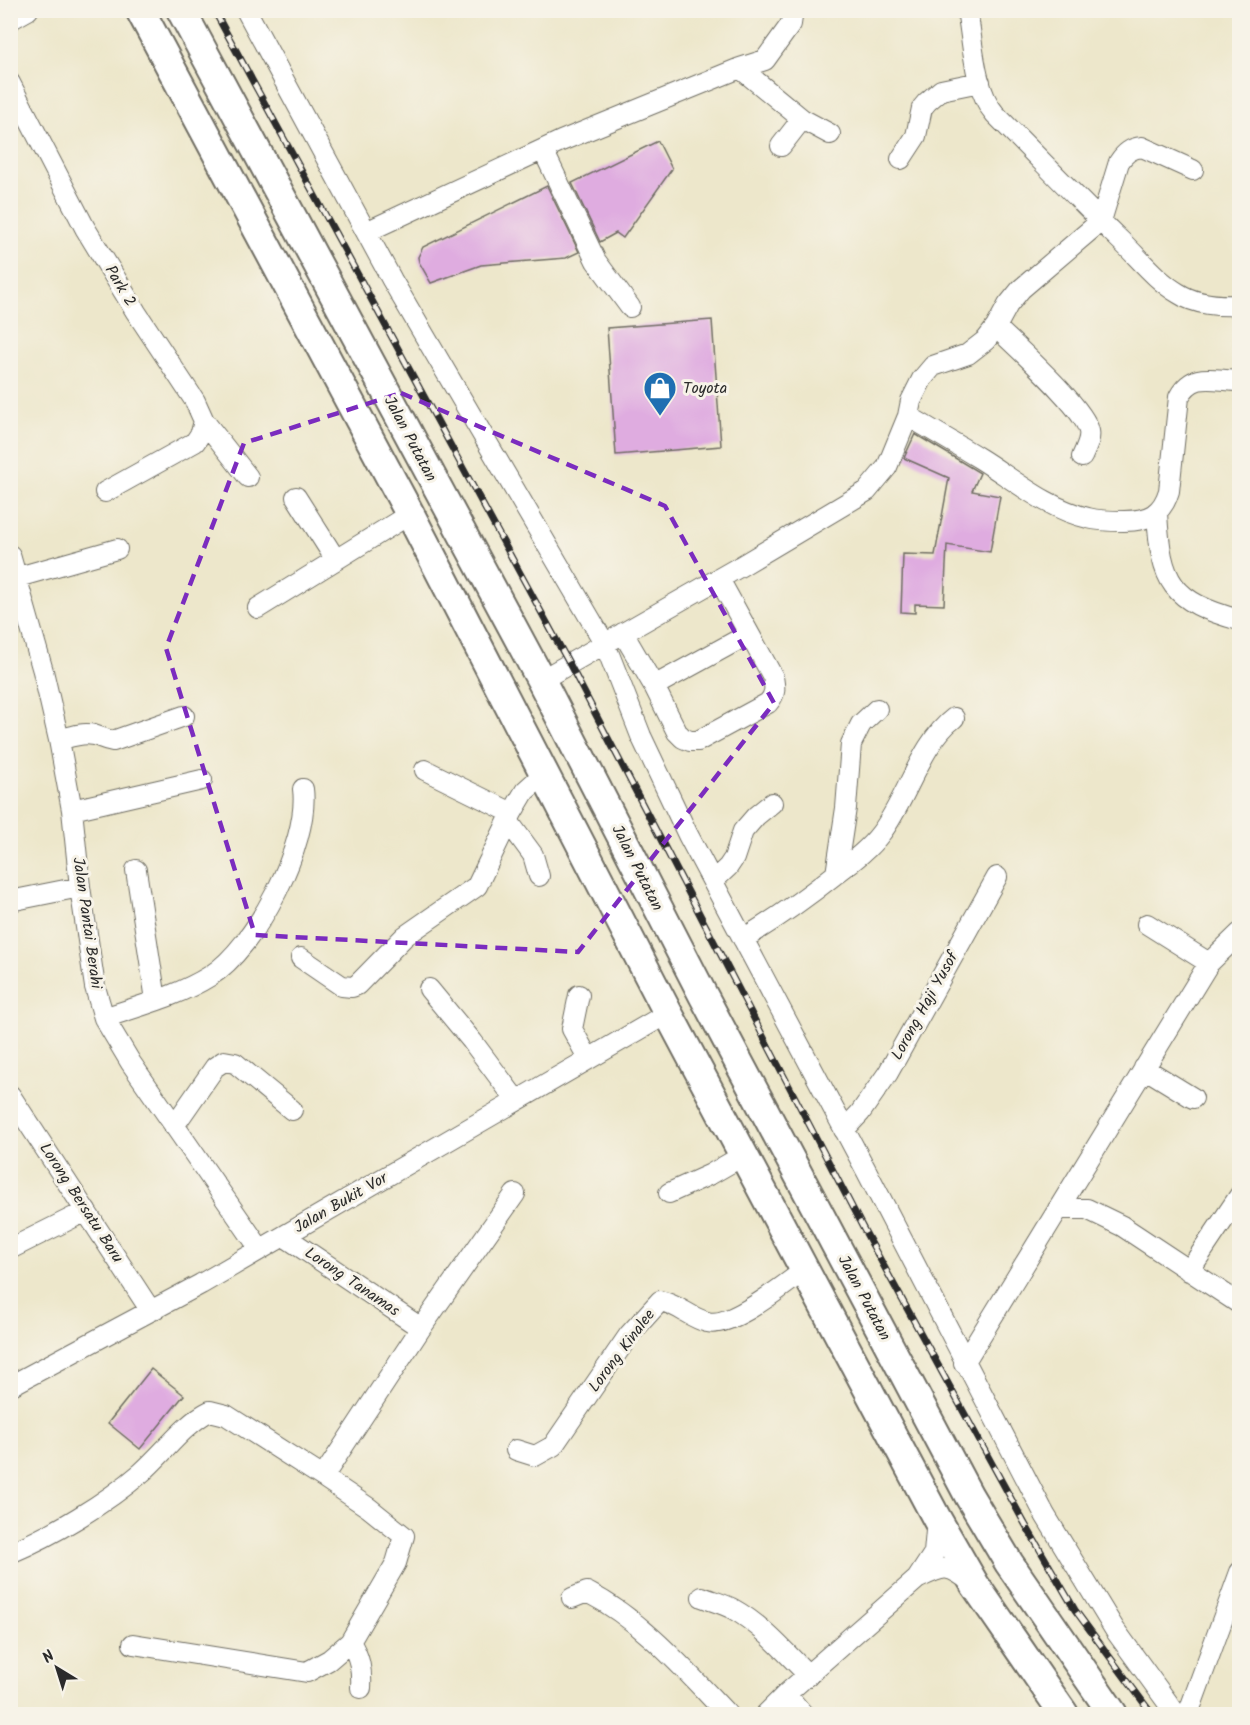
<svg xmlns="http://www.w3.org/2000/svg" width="1250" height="1725" viewBox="0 0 1250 1725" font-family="Kalam,sans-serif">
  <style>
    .building { fill: #dface0 }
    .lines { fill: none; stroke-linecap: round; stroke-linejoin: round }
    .minor-casing { stroke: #6f6d63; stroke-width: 22 }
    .highway-casing { stroke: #6f6d63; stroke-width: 32 }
    .minor { stroke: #fff; stroke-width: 20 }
    .highway { stroke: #fff; stroke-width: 28 }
    .rail-casing { stroke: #2b2b2b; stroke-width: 7 }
    .rail { stroke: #f7f3e8; stroke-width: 4.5; stroke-dasharray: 14; stroke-linecap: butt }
    .marked { fill: none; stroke: #7b2cbf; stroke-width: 4.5; stroke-dasharray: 12 8; stroke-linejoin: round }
    .labels { text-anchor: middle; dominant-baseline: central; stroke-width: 6; stroke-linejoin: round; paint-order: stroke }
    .street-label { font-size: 16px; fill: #2b2b2b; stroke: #f7f3e8 }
    .poi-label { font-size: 16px; fill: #2b2b2b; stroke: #f7f3e8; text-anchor: start }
  </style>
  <rect width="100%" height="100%" fill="#f7f3e8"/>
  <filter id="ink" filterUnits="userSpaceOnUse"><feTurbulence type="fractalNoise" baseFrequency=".0167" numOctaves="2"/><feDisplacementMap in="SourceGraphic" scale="12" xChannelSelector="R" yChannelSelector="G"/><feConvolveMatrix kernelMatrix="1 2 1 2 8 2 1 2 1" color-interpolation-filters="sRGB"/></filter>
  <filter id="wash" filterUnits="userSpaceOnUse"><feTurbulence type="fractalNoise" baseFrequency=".008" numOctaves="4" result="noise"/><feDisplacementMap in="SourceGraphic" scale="24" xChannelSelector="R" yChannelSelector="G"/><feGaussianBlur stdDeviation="1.35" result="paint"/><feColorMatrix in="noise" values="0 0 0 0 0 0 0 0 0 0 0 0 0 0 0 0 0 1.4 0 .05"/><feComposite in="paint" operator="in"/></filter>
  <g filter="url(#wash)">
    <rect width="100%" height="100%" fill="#ede7cb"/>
    <g id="blocks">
      <!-- building -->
      <path class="building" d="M658,141L672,169L623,238L616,233L600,242L572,183Z
        M547,186L579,252L566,258L481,265L431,283L419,262L418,257L423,247Z
        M712,320L721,446L616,455L607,328Z
        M915,434L980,473L972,491L1000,496L990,552L947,545L944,605L915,604V613L901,612L903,554L935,555L949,478L904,458Z
        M151,1369L184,1395L140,1449L108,1423Z"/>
    </g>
  </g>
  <g filter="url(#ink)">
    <use href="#blocks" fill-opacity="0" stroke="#6f6d63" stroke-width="1.5"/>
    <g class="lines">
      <!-- minor casing -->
      <g class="minor-casing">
        <path id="minor" d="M246,10L392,280L605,644L641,736L688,835L867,1172L1045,1515L1115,1630L1176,1714
          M967,10C973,42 974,90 995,114C1037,156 1078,199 1121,241C1139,258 1156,280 1178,293C1196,305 1219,306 1240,305
          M10,20L28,10
          M740,68L802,119L830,134
          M10,83L85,228L136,312L195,401L204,421L248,477
          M781,146L802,119
          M543,150L596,261L630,307
          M901,159L916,136L922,108L927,102L941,90L980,82
          M366,232L561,141L740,68L765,60L791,24L793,10
          M996,327C1016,347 1084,407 1089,431C1091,440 1085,449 1082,457
          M908,416C932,430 956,444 979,458C1013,479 1048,509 1088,518C1099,521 1112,521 1124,521C1149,521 1162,514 1169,491L1179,397C1194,370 1214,381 1240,381
          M105,492L195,442L201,433L204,421
          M296,497L336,560
          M1157,513C1161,583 1171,601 1239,620
          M10,555L43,671L59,740L72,810L80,887L95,987L104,1018L131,1063L260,1249
          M18,577L117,549
          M258,608L410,514
          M623,633L654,686L677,732L683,738L690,741H698L768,703C776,694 775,688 773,677L719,579
          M541,680L741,566L867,491L887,467L908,416L911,401L922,379L933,366L968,354L986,340L996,327L1008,305L1021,289L1101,221L1119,162C1125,153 1131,148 1142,147L1193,170
          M654,686L749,634
          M59,740C70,737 82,732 94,735C101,737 105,740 113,741L184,716
          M425,770L512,813
          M72,810L202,780
          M508,821L533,855L539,876
          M136,870L156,1000
          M836,874L846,808L851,744L861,724L877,709
          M713,881L728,867L734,858L743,831L756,816L772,803
          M10,901L80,887
          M1147,924L1209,963
          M743,939C776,919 807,897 837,873C853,861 869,849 881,833C907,799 921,743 954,718
          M301,958L342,986L352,987L357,985L405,936L477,886L512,813L525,791L545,773
          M429,989L472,1041L516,1100
          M579,995L572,1029L588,1058
          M104,1018C139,1006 178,996 210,976C256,947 310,843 303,789
          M1144,1068L1193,1098
          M10,1095L151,1311
          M174,1126L215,1067L224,1061L235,1063L292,1110
          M844,1130L860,1113L888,1073L997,877
          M669,1193L711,1174L744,1155
          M1058,1209H1087L1122,1226L1240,1304
          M284,1236L421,1328
          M10,1249L86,1211
          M1189,1271L1240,1195
          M964,1363L1209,963L1240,933
          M10,1386L201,1284L668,1013
          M516,1450L535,1456L553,1446L629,1335L660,1301C678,1304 690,1318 707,1322C731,1329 785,1284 805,1270
          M10,1553C53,1535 106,1503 141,1473C163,1454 185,1423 210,1411L226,1415L323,1477
          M917,1579C944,1566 946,1563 971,1582
          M702,1597C712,1601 724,1604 733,1609C762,1625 785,1652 808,1675
          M572,1598L587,1592C642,1620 685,1670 727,1714
          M350,1642C360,1657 362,1670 361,1688
          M133,1644L307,1672L329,1660L350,1642L396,1563L404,1536L369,1508L323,1477L421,1328L515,1194
          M786,1694L803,1714
          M766,1714L786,1694L917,1579L934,1553L937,1520
          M1188,1714L1240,1572"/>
      </g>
      <!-- highway casing -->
      <g class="highway-casing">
        <path id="highway" d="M140,10L410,514L668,1013L937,1519L975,1585L1064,1714
          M181,10L541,680L703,995L969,1496L1009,1563L1113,1714"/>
      </g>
      <!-- minor -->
      <use href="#minor" class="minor"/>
      <!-- highway -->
      <use href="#highway" class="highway"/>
      <!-- rail casing -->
      <g class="rail-casing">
        <path id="rail" d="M214,10L570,665L863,1228L1025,1524L1075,1610L1152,1714"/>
      </g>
      <!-- rail -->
      <use href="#rail" class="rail"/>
    </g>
  </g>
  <!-- marked area -->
  <path class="marked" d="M401,393L665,506L774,703L578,952L255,935L166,648L244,443Z"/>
  <!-- icons -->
  <defs>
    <g id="shop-pin" transform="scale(1.725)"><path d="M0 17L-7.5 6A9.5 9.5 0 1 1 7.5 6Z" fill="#1f6fb2" stroke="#f7f3e8"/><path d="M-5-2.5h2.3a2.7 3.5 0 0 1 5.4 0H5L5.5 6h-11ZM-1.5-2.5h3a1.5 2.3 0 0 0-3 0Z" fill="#fff"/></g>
  </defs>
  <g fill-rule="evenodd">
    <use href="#shop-pin" x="660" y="388"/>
  </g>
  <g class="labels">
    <!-- street labels -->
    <g class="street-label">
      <text transform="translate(120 286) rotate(59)">Park 2</text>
      <text transform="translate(410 439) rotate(62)">Jalan Putatan</text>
      <text transform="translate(637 868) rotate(63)">Jalan Putatan</text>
      <text transform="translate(87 923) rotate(82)">Jalan Pantai Berahi</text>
      <text transform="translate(925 1006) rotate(-61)">Lorong Haji Yusof</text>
      <text transform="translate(81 1203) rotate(57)">Lorong Bersatu Baru</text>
      <text transform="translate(341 1203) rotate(-30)">Jalan Bukit Vor</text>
      <text transform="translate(352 1282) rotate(34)">Lorong Tanamas</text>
      <text transform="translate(864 1298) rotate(62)">Jalan Putatan</text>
      <text transform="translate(622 1351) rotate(-53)">Lorong Kinalee</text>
    </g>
    <!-- poi labels -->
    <g class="poi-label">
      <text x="683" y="388">Toyota</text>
    </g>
  </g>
  <!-- margin -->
  <rect width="1250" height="1725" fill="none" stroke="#f7f3e8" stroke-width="36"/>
  <!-- north arrow -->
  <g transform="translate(57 1668) rotate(322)" stroke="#f7f3e8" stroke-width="4.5" paint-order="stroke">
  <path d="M0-4.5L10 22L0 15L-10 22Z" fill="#2b2b2b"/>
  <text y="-9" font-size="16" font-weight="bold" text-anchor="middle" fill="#2b2b2b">N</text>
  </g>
</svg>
